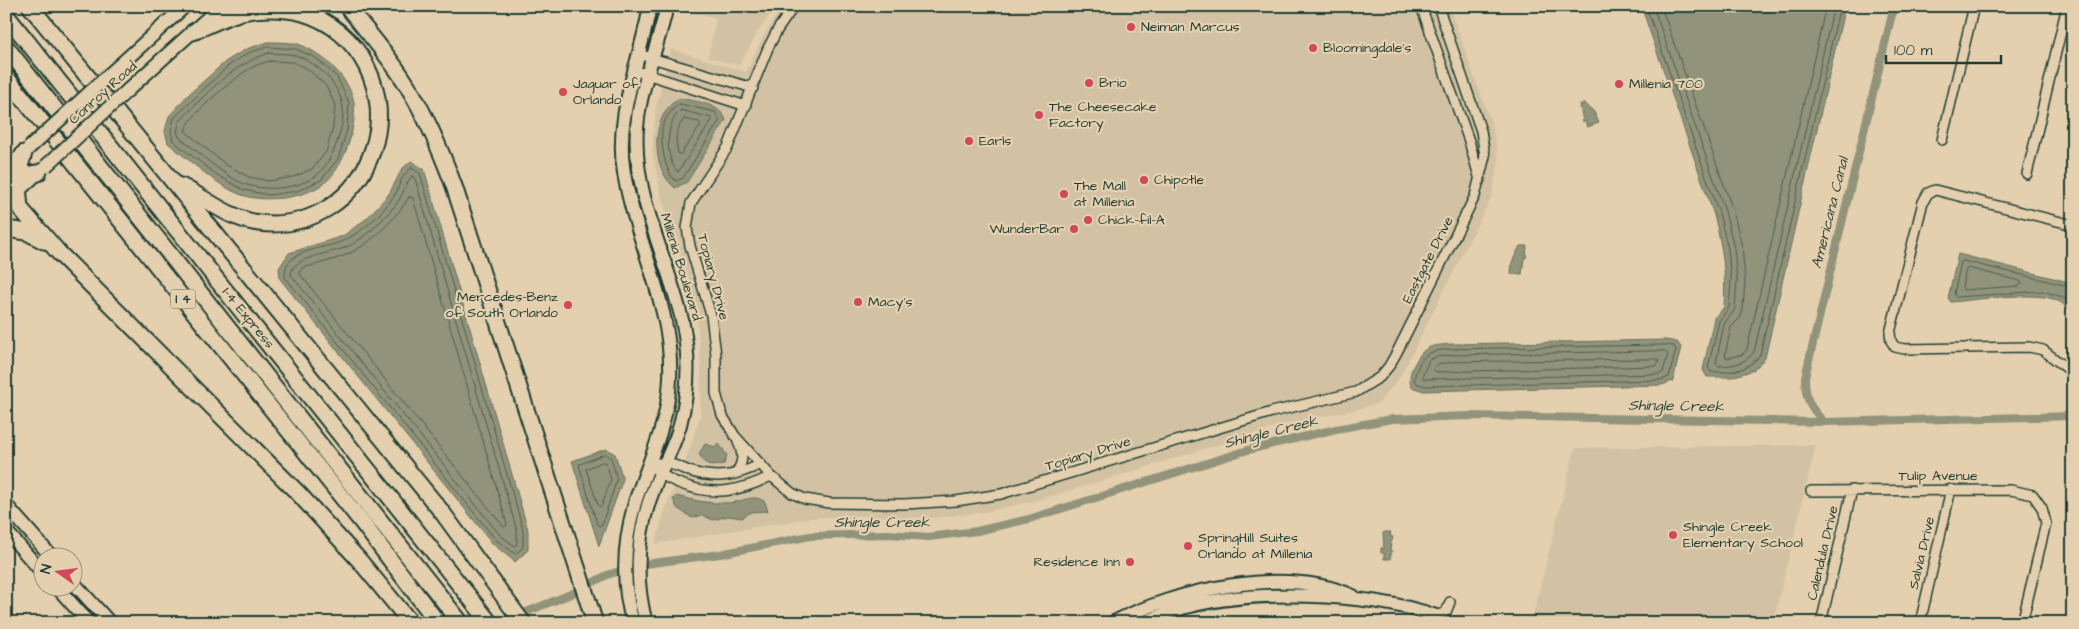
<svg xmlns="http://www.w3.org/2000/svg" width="2079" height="629" viewBox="0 0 2079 629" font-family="'Architects Daughter',sans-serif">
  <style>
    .built { fill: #d2c2a3 }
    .water { fill: #91937a; stroke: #63715e }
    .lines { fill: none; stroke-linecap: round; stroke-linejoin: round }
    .shore { stroke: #4d5f50; stroke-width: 1 }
    .canal { stroke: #91937a; stroke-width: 8 }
    .street-casing { stroke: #1f3d34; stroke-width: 12 }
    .secondary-casing { stroke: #1f3d34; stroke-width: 16 }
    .highway-casing { stroke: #1f3d34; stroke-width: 19 }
    .street { stroke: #e4d0ae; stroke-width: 9 }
    .secondary { stroke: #e4d0ae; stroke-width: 12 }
    .highway { stroke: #e4d0ae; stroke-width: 15 }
    .secondary-bridge-casing { stroke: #1f3d34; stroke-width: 16; stroke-linecap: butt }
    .secondary-bridge { stroke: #e4d0ae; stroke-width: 12 }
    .poi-dot { fill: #d1495b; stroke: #e4d0ae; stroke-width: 2 }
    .labels { text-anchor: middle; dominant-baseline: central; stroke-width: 4.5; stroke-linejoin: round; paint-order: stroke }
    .shield { fill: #e4d0ae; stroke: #5a6959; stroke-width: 1 }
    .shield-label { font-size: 12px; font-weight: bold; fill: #1f3d34 }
    .poi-label { font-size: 14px; fill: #1f3d34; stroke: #e4d0ae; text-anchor: start }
    .street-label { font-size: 14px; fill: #1f3d34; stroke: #e4d0ae }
    .water-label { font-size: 15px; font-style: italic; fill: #2a463b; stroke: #e4d0ae }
  </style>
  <rect width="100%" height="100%" fill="#e4d0ae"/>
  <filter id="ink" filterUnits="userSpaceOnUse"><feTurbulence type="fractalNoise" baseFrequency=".02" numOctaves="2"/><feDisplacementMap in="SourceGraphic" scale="10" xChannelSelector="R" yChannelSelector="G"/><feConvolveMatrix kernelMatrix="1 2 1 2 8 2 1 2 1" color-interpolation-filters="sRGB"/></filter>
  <g filter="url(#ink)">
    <!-- built -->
    <path class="built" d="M676,6H776L758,32L739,66L708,57L716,18Z
      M782,6H1449L1492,125L1499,160L1492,196L1400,377L1379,403L1359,409L1289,423L1049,497L986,512L932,518L853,516L810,518L655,544L667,504L687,457L700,416L701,368L696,306L661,195L652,150L656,107L671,49L746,72L762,39Z
      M1816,445L1773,623H1531L1575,448Z"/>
    <!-- water -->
    <path class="water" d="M1641,6H1845L1765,358L1754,370L1732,377H1707L1703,370L1714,318L1724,307C1726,272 1723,249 1714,215Z
      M268,42C277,42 289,42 298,44C320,51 350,78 354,102C357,127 344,169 323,184C312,192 297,196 284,198C270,199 256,200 242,195C218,187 188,159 168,143L165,131L169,116L188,95L225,62L246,49Z
      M680,98C697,102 719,103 726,120L687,182L675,188C650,168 650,113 680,98Z
      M1585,103L1594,112L1599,123L1587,127L1585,121L1583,122L1580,105Z
      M411,161L424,169L528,530V550L515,562L493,544L280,279L279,268L289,253L343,236L367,218L389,194L402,169Z
      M1520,246H1527L1526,258H1524L1522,274H1511L1512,262Z
      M1958,254L2073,283V313C2067,310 2064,303 2058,301C2037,290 1976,300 1951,302L1948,298Z
      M1666,340L1677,342L1681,347L1673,381L1662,385L1424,391L1411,387C1409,378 1410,371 1415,363C1425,344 1432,346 1452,344Z
      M705,444L715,447L719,444L727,455L724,464L712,466L704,462L699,454Z
      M606,449L615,454L623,479L599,546L572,461Z
      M677,496C695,501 716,505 735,502C746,500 755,494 765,502L768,511L751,512L742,518L728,516L713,520L702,515L692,518L677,508L673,499Z
      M1385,532H1391L1390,536L1393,537L1392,541H1391L1390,551H1392L1390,559H1384V553H1381V548H1384L1383,533Z"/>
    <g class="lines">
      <!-- shore -->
      <path class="shore" d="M1646,6L1719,213L1728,249L1731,280L1729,308L1719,321L1708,368L1711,372C1731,372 1747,372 1760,355L1840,6
        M1653,6L1725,211L1734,248L1737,280L1735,309L1724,324L1716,363L1718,366C1732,366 1745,364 1754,352L1834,6
        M1661,6L1732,208L1742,246L1745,280L1743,309L1741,317L1731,327L1725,356L1728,358L1743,354L1747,349L1826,6
        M268,47L296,49L316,58L337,77L349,103L347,130L338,159L321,180L297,191L269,195L244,190L217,175L173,141L171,131L174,118L228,66L248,53Z
        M269,53C277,54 287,53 295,55C316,62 336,81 342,102C347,122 333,162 317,175C299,189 268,191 247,185C226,178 197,151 179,137L177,131L180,121C206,93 232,65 269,53Z
        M270,61L293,62L308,69L326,86L335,105L333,127L326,152L312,169L293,177L269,181L249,177L225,164L185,131C188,116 240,72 255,66C260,64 265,62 270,61Z
        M680,104L715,112L720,120L683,178L676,181C665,174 659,138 663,125C666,117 673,107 680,104Z
        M681,110L711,118L712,120L678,172C664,158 665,123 681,110Z
        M684,119L699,122L701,125L680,155L678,153C675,139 675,130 684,119Z
        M412,168L420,173L523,530V547L516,554L496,540L285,277C282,248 326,250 345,240C363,231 383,213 394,196C400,187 401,173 412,168Z
        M412,176L415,178L517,531V544L515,546L500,535L291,275C290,257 333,253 347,247C364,239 389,215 399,200C404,192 406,182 412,176Z
        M409,197L413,198L507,524L505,527L503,526L299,273L302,268C318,264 335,260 350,253C372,243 397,217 409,197Z
        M1968,268L2020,281L2022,284L2019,286L1963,290L1962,287L1966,270Z
        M2073,287L1963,261L1961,262L1954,294L1956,297L2043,291L2062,297L2073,307
        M1666,345L1674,346L1676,349L1669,377L1661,380L1425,386L1416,383L1414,380C1420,354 1428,351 1452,349Z
        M1665,351L1668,354L1663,372L1660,374L1425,379L1422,377L1429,360L1436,357L1453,355Z
        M1656,359L1659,361L1656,366L1436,372L1433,369L1438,364L1453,362Z
        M605,454L611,458L617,479L602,524L599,526L597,524L579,465Z
        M603,462L606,463L611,479L602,505L600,507L598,505L586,469Z"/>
      <!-- canal -->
      <path class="canal" d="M1824,422C1809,406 1805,399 1805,377L1894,6
        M499,623L571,594L607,575L638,565L720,554L810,536L888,534L928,537L977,531L1029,519L1248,450L1336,429L1392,419L1467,416L1824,422L2073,416"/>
      <!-- street casing -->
      <g class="street-casing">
        <path id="street" d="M794,6L778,29L768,48L728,147L691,203L687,228L690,246L711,315L716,355V393L722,415L735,436L771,476L792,493L805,499L829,503L904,504L956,501L1001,494L1272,412L1356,392L1380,377L1389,366L1397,352L1475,196L1485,156L1481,131L1438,6
          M1421,6L1469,141L1480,180
          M638,54L753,88
          M634,70L746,106
          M1942,140L1974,6
          M2027,174L2067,6
          M2073,225L1935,190L1928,193L1923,202L1890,333L1891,341L1895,347L1904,349L2029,347L2043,350L2073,373
          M649,463C659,474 668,479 681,484C714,497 741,491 771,476
          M659,463C670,462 679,467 689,471C716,480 737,476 761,464
          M735,474C743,464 744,455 738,442
          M1811,491L2011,490L2033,495L2042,508L2046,523L2022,623
          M1436,616L1446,612L1450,602
          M1821,623L1852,490
          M1920,623L1951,489"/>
      </g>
      <!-- secondary casing -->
      <g class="secondary-casing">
        <path id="secondary" d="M112,72L185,6
          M128,90L221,6
          M6,169L25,152
          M6,202L41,170
          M6,505L51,556
          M6,531L42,572
          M72,581L110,623
          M56,586L89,623
          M633,623C621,583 624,539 636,499C648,464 665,429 669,391C678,315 636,246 624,173C614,115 640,63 650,6
          M646,623C634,578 637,531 654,488C662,467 674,447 680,425C689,391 690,355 682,320C667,256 632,194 637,128C640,86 658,47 667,6
          M1112,623C1176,590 1284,565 1353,596
          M1144,623C1155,618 1165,613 1176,610C1246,588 1368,592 1436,616"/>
      </g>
      <!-- highway casing -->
      <g class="highway-casing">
        <path id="highway" d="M30,6L442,512L523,623
          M347,6C367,32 390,57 407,85C427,117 441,151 454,186L595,623
          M6,15L490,623
          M6,47L461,623
          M6,77L361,521L438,623
          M24,153L17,176L20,208L59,253L299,494L359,560L411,623
          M6,175L17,176L38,173
          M181,186C207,199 229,219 259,223C283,226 307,221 328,208C350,194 365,174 373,149C392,94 360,29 303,13C283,8 262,8 242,12C226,16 209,25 193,32
          M6,229L27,232L44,241"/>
      </g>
      <!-- street -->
      <use href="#street" class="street"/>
      <!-- secondary -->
      <use href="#secondary" class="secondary"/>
      <!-- highway -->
      <use href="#highway" class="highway"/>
      <!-- secondary-bridge casing -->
      <g class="secondary-bridge-casing">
        <path id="secondary-bridge" d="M29,148L112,72
          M46,166L128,90"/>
      </g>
      <!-- secondary-bridge -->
      <use href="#secondary-bridge" class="secondary-bridge"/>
    </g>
  </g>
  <!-- markers -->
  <g class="poi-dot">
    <circle cx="1131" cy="27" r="5"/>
    <circle cx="1313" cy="48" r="5"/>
    <circle cx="1089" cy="83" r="5"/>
    <circle cx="1619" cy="84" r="5"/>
    <circle cx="563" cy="92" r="5"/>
    <circle cx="1039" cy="115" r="5"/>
    <circle cx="969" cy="141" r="5"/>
    <circle cx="1144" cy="180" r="5"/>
    <circle cx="1064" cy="194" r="5"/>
    <circle cx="1088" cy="220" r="5"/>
    <circle cx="1074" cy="229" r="5"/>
    <circle cx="858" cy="302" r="5"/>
    <circle cx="568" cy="305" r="5"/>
    <circle cx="1673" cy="535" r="5"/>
    <circle cx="1188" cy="546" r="5"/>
    <circle cx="1130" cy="562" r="5"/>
  </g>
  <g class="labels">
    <!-- shield labels -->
    <rect class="shield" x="170.5" y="289.5" width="25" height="19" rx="4"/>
    <g class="shield-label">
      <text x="183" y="299">I 4</text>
    </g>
    <!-- poi labels -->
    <g class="poi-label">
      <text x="1141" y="27">Neiman Marcus</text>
      <text x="1323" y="48">Bloomingdale's</text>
      <text x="1099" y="83">Brio</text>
      <text x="573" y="84">Jaguar of<tspan x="573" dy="16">Orlando</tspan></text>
      <text x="1629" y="84">Millenia 700</text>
      <text x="1049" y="107">The Cheesecake<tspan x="1049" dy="16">Factory</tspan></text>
      <text x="979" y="141">Earls</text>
      <text x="1154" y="180">Chipotle</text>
      <text x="1074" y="186">The Mall<tspan x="1074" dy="16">at Millenia</tspan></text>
      <text x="1098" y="220">Chick-fil-A</text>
      <text x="1064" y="229" text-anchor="end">WunderBar</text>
      <text x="558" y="297" text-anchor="end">Mercedes-Benz<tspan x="558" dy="16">of South Orlando</tspan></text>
      <text x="868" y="302">Macy's</text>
      <text x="1683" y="527">Shingle Creek<tspan x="1683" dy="16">Elementary School</tspan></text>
      <text x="1198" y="538">SpringHill Suites<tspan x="1198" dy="16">Orlando at Millenia</tspan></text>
      <text x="1120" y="562" text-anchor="end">Residence Inn</text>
    </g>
    <!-- street labels -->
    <g class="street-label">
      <text transform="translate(103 93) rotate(-42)">Conroy Road</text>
      <text transform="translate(1428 260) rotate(-63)">Eastgate Drive</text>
      <text transform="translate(681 267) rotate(73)">Millenia Boulevard</text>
      <text transform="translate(713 277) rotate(75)">Topiary Drive</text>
      <text transform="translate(248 318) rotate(51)">I-4 Express</text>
      <text transform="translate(1088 454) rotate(-17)">Topiary Drive</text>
      <text x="1938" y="476">Tulip Avenue</text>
      <text transform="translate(1823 553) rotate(-77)">Calendula Drive</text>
      <text transform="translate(1922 553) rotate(-77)">Salvia Drive</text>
    </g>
    <!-- water labels -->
    <g class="water-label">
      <text transform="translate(1830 213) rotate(-76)">Americana Canal</text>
      <text transform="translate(1676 406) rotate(1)">Shingle Creek</text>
      <text transform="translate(1271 432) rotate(-14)">Shingle Creek</text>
      <text x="882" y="522">Shingle Creek</text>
    </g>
  </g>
  <!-- margin -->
  <rect width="2079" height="629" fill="none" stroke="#e4d0ae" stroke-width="25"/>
  <rect x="12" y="12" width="2054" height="604" fill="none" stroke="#1f3d34" stroke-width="2" filter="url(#ink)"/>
  <!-- north arrow -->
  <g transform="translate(58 572) rotate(284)"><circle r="24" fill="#e4d0ae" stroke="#95957d"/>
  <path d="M0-4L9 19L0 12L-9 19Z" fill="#d1495b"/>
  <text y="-8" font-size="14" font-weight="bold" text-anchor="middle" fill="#1f3d34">N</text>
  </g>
  <!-- scale -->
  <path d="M1886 55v8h115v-8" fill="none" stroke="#1f3d34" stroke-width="2.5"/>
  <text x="1894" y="55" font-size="15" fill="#1f3d34" stroke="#e4d0ae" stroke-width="4" paint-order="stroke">100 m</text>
</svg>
